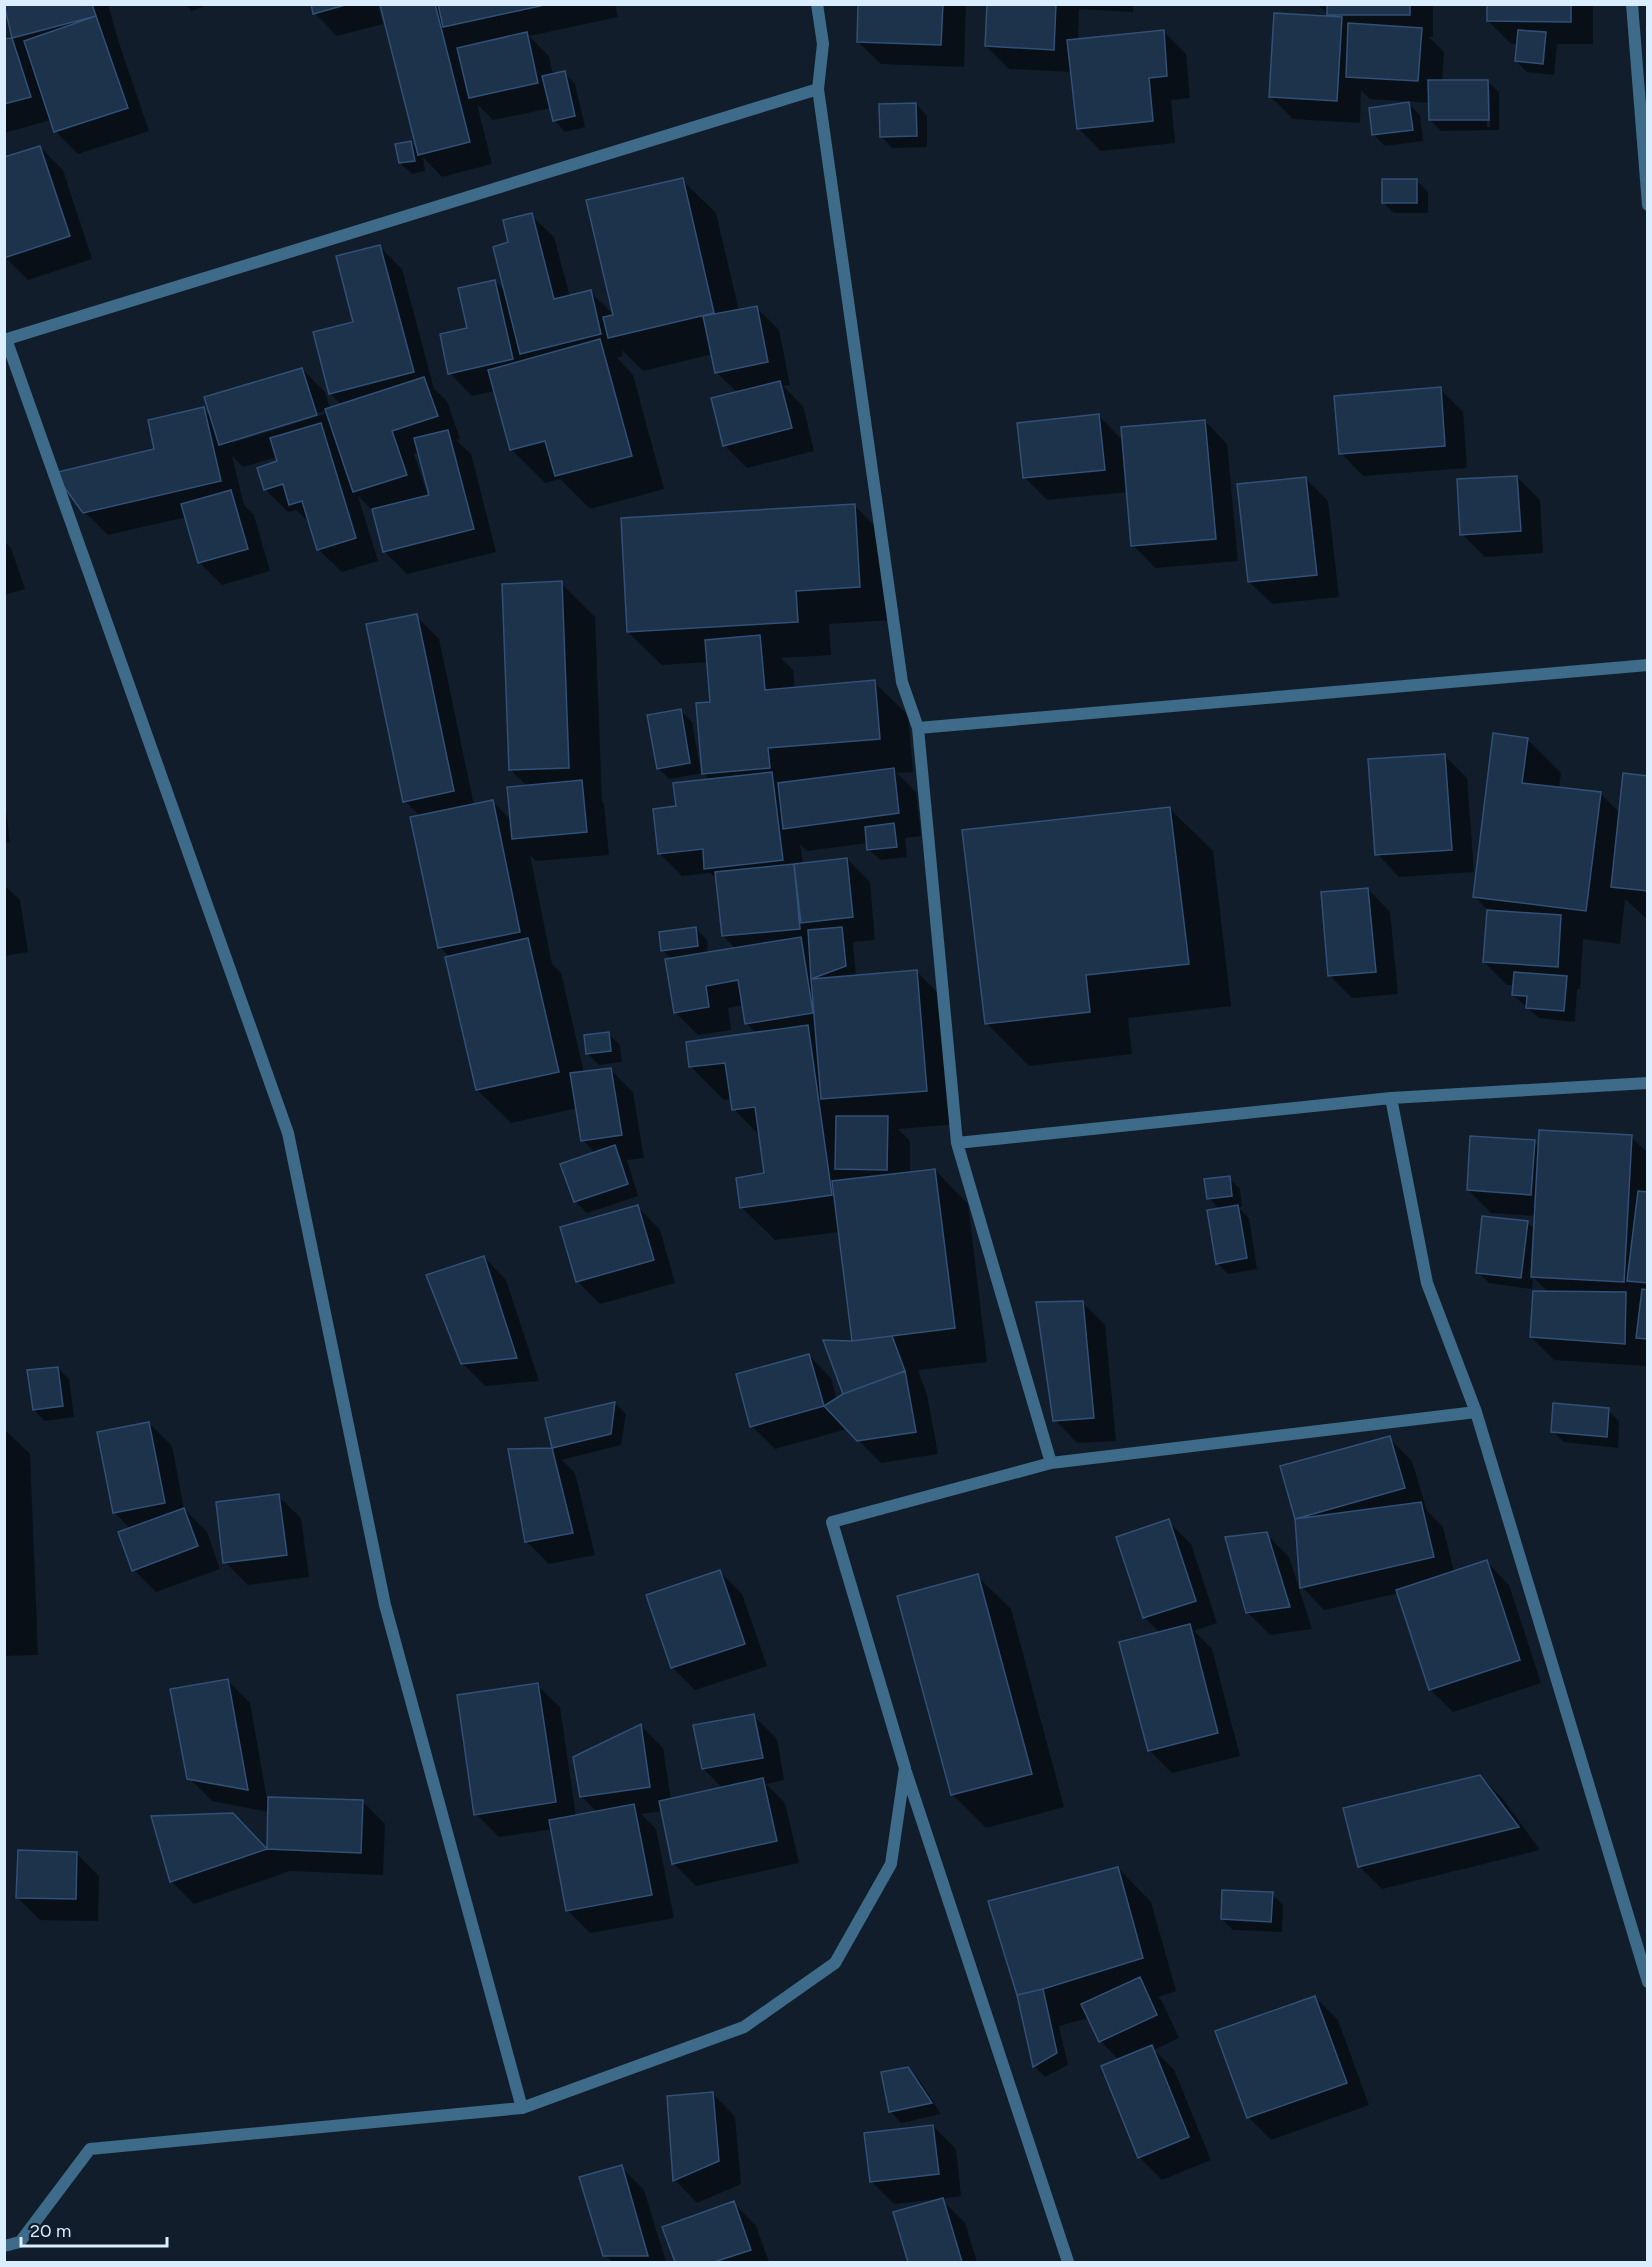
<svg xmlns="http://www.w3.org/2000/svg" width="1652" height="2267" viewBox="0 0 1652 2267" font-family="Figtree,sans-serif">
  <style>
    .shadow { fill: #0007; fill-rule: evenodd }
    .building { fill: #1d324b; stroke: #305077; stroke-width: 1.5 }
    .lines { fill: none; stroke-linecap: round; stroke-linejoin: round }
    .minor { stroke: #3d6b89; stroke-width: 12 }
  </style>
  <rect width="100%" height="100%" fill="#111d2a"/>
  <!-- shadow -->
  <path class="shadow" d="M5,4H108L118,40L149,131L78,154L55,131L51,120L4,133V41L14,39Z
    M185,4H210L192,11Z
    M312,4H378L383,24L337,36L315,13Z
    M386,4H615L618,17L529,36L549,56L553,75L564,73L575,84L585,127L565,132L554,120L551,108L493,120L477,104L492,164L442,177L423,157L425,171L412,174L400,163L411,142L418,150L382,6Z
    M860,4H966L964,67L881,64L858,42Z
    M989,4H1133V12L1079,9L1078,40L1163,31L1186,54L1190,98L1171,100L1175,143L1101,151L1078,128L1072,72L1009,69L986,46Z
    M1317,4H1433V37H1429L1444,52L1442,81H1487L1499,92V130L1441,131L1430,120V103L1370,99L1361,90L1360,123L1293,119L1270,96L1328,17V14ZM1487,90H1490V127H1487Z
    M1488,4H1593V44H1557L1554,75L1527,72L1516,61L1518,44H1511L1488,21Z
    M916,104L927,116V147L892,148L881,136Z
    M1409,104L1420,115L1423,141L1385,146L1373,134Z
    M40,147L63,170L92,259L28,280L5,257Z
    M682,180L716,213L739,311L757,308L779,330L790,385L783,386L803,406L814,451L747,468L724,445L738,393L716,372L713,354L643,371L622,350L623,356L617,358L633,375L664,489L590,509L560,479L545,483L511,449L495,391L472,396L450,373L469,329L495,281L506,292L510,243L531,215L554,237L570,297L590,292L615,316Z
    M1416,180L1428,192V213H1394L1383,202Z
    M379,246L402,269L434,389L447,401L460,439L456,440L471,454L496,552L407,574L384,551L374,512L358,496L378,561L342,572L319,550L311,524L296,510L288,512L265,489L279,462L277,457L243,467L232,456L244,505L254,515L270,571L222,585L199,562L186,517L108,535L85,512L203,409L212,418L302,369L325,392L330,409L342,405L330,393ZM324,411L325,414L232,443V439ZM419,452L431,496H428L414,454Z
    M1440,389L1463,412L1467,468L1363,476L1341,453Z
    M1099,416L1123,441L1205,421L1227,444L1238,561L1155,568L1133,545L1128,492L1047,500L1024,477Z
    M1517,477L1540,500L1543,553L1485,557L1462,534Z
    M1306,479L1328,501L1339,597L1272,604L1249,582Z
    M855,506L888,539L893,620L829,624L831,655L781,658L793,670L795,689L874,682L908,715L913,772L897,773L916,792L921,836L905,838L907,857L880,860L868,849V843L807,851L800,844L803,864L847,859L870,882L875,940L853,942L856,977L917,972L950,1005L960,1124L898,1129L910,1141V1173L935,1170L968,1204L987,1362L918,1370L927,1395L938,1454L881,1463L847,1429L775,1449L752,1426L809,1355L831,1378L837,1400L845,1395L853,1342L839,1232L775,1240L741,1207L765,1175L760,1136L734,1109L732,1099L724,1100L691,1067L757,1034L746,1023L743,1005L728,1008L731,1030L698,1035L675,1012L672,959L662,950L696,929L707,940L708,953L736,949L723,936L718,880L710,873L682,876L659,853L710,780L703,773L669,779L658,768L681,711L692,722L701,773H703L711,703L708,662L662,665L628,632Z
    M4,541L11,548L25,589L4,595Z
    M561,583L595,617L602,801L604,804L609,855L536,861L530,855L552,964L561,973L584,1073L610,1069L633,1092L644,1158L627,1160L638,1196L587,1213L575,1201L595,1153L583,1140L577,1108L511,1123L477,1090L450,957L440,947L420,816L405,801L416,616L439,639L474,805L492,801L512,821L527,786L510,769Z
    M1527,739L1561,773L1559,788L1600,793L1620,813L1648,777V920L1625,899L1620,944L1583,939L1580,989H1577L1575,1022L1539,1018L1513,995L1514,985H1507L1484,962L1488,910L1475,897Z
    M1444,755L1467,778L1474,872L1399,877L1377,854Z
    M4,795L10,842H4Z
    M1169,808L1213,851L1231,1006L1128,1018L1132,1054L1029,1066L986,1023Z
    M4,885L20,900L28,952L4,956Z
    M1368,889L1390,912L1398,994L1352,998L1329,975Z
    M609,1034L620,1045L622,1062L599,1065L588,1054Z
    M1631,1137L1648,1153L1647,1366L1554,1360L1531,1337L1549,1293L1533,1277L1532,1289L1489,1283L1478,1272L1528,1223L1535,1230L1536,1216L1491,1213L1468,1190L1534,1142L1540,1148Z
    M1229,1178L1240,1189L1242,1207H1238L1249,1218L1257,1269L1228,1274L1217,1263L1220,1210L1209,1198Z
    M638,1207L660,1230L675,1283L600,1304L577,1281Z
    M484,1257L506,1280L539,1381L485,1386L462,1363Z
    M1082,1302L1105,1325L1116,1441L1077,1443L1055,1420Z
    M58,1368L69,1379L74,1417L45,1421L34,1410Z
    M615,1403L626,1414L621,1445L562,1460L575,1473L595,1555L549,1564L526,1541L510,1451L554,1450L547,1419Z
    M1608,1410L1619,1421L1618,1448L1564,1442L1552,1431Z
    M149,1423L172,1446L184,1509L207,1532L220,1569L156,1592L134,1570L131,1529L114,1512Z
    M4,1429L30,1454L38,1655L4,1656Z
    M1389,1438L1412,1461L1427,1511L1443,1527L1454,1572L1487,1562L1509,1585L1541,1683L1453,1712L1430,1689L1399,1593L1324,1610L1302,1587L1296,1519L1281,1467Z
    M278,1496L301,1518L309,1577L248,1585L225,1562Z
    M1168,1521L1191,1544L1217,1623L1194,1631L1212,1649L1240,1756L1172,1773L1149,1750L1160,1633L1144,1617Z
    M1266,1534L1289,1557L1312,1629L1270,1635L1247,1612Z
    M720,1572L742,1594L767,1666L695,1690L672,1667Z
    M977,1576L1011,1609L1064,1807L986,1828L952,1794Z
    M227,1680L250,1703L267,1799L362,1801L385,1824L383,1875L290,1871L194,1904L171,1881L256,1838L268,1851L269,1812L212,1801L189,1778Z
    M537,1685L560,1707L576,1817L598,1813L581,1796L640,1725L663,1748L671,1800L723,1789L703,1768L754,1716L777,1739L784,1780L766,1784L785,1803L799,1863L696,1886L674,1864L662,1811L641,1814L656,1829L674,1918L590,1933L567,1910L552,1829L499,1837L476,1814Z
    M1480,1776L1503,1799L1540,1850L1382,1889L1359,1866Z
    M76,1853L99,1876L98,1921L40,1920L17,1897Z
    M1118,1868L1151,1902L1176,1991L1158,1997L1162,2001L1179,2038L1154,2050L1174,2070L1211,2160L1162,2180L1139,2157L1119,2060L1100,2041L1089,2018L1059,2026L1068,2065L1045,2077L1034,2066L1018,1994Z
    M1272,1894L1283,1905L1282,1932L1233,1930L1222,1919Z
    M1315,1997L1338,2020L1369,2105L1271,2140L1249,2118L1217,2032Z
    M907,2068L919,2080L941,2114L901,2123L890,2111Z
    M713,2094L735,2117L741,2184L697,2203L675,2180Z
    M933,2126L956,2149L961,2196L941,2199L965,2223L977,2262H909L895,2213L940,2201L939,2199L894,2204L871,2181Z
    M621,2167L644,2190L666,2262H612L604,2255Z
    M734,2203L756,2226L769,2262H677L664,2228Z"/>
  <!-- building -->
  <path class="building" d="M4,4H92L96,16L12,38Z
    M311,4H349L313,14Z
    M435,4L470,142L418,155L380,5Z
    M438,4H549L443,27Z
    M858,4H943L941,45L857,42Z
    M987,4H1056L1054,50L985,46Z
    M1327,4H1410V15H1327Z
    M1487,4H1571V22L1487,21Z
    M1274,13L1342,17L1337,101L1269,97Z
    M96,16L128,108L54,132L24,41Z
    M1348,23L1422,28L1418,81L1346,77Z
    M1164,30L1167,76L1149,78L1153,121L1077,129L1067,40Z
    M1518,30L1546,32L1543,64L1515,61Z
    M527,32L538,83L469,98L457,48Z
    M12,38L31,97L4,104V39Z
    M565,71L575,116L553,121L542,76Z
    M1428,80H1488L1489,120H1429Z
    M1409,102L1413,130L1372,135L1369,108Z
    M916,103L917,136L880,137L879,104Z
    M411,141L415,161L399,163L395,144Z
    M40,146L70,236L4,258V157Z
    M683,178L714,313L608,338L603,317L613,315L586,200Z
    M1382,179H1417V203H1382Z
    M532,213L554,299L591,290L601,334L520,354L493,247L508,242L503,220Z
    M380,245L414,372L329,394L313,332L353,322L336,256Z
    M495,280L513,359L448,374L440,334L467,328L458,288Z
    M757,306L768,362L715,373L703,316Z
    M600,339L632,456L555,476L545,441L510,450L488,370Z
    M302,368L317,415L219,445L204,397Z
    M424,377L438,416L392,431L407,475L353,492L325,409Z
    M780,381L792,428L723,446L711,398Z
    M1441,387L1445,446L1339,454L1334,396Z
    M204,407L221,481L83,513L54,473L154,449L148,420Z
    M1099,414L1105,470L1023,478L1017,423Z
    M1205,420L1216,539L1131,546L1121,427Z
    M321,423L356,538L317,550L302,501L289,505L283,484L264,490L257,468L277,461L270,438Z
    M448,430L474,529L383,552L372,509L429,495L414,438Z
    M1517,476L1521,531L1460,535L1457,479Z
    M1306,477L1317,575L1248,582L1237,484Z
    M231,490L248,549L198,563L181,504Z
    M855,504L860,587L796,591L798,622L627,632L621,518Z
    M562,581L569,768L509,770L502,584Z
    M417,614L454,791L403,802L366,624Z
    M760,635L765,690L875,680L880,739L768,748L770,768L702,774L696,703L710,702L705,640Z
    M681,709L690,763L657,769L647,715Z
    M1493,733L1528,738L1522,783L1601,792L1586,911L1473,897Z
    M1445,754L1452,850L1375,855L1368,759Z
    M894,768L899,813L783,829L778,783Z
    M772,772L783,860L704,869L703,849L658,854L653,809L676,806L673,783Z
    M1623,773L1648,776V891L1611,887Z
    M582,780L587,832L512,839L507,787Z
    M493,800L520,932L438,948L410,817Z
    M1170,807L1189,964L1086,975L1090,1012L985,1024L962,830Z
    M894,823L897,847L867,850L865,827Z
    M847,858L853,917L801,923L794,864Z
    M794,864L800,929L722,936L715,872Z
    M1368,888L1376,972L1328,976L1321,892Z
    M1487,910L1561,915L1558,967L1483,962Z
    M696,927L698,946L661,951L659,932Z
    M842,927L846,966L811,979L808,930Z
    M801,937L813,1013L745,1024L738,980L706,986L709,1007L674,1013L665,959Z
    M528,938L559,1072L476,1090L445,957Z
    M917,970L927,1091L821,1099L811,979Z
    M1514,972L1567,976L1564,1011L1526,1008L1527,996L1512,995Z
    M808,1025L832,1195L740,1208L736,1178L764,1173L755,1107L732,1110L725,1063L689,1067L686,1042Z
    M609,1032L611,1051L586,1054L584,1035Z
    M611,1068L622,1135L581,1141L570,1073Z
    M836,1116H888L887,1170L835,1169Z
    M1539,1130L1632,1135L1624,1282L1531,1277Z
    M1470,1136L1535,1140L1531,1195L1467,1190Z
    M615,1145L628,1184L574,1202L560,1164Z
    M935,1169L955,1328L852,1341L832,1181Z
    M1230,1176L1232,1196L1207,1199L1204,1179Z
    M1638,1191L1648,1192V1283L1627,1281Z
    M638,1205L654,1260L576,1282L560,1227Z
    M1238,1205L1247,1258L1216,1264L1207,1210Z
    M1482,1216L1528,1221L1521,1278L1476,1273Z
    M484,1256L517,1358L461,1364L426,1275Z
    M1642,1289L1648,1290V1339L1636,1338Z
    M1533,1291L1626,1292L1625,1344L1530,1337Z
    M1083,1301L1094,1418L1053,1421L1036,1302Z
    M892,1336L905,1371L843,1394L823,1340L852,1341Z
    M809,1354L824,1406L750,1427L736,1374Z
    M58,1367L63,1406L33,1410L27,1370Z
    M905,1371L916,1432L857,1441L824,1406L843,1394Z
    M615,1402L611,1434L552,1448L545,1418Z
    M1553,1403L1609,1408L1607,1437L1551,1432Z
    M149,1422L165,1503L113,1513L97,1432Z
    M1390,1436L1405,1488L1295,1519L1280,1466Z
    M552,1448L573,1533L525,1542L508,1449Z
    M279,1494L287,1555L223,1563L216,1502Z
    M1421,1502L1434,1557L1300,1588L1295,1519Z
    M184,1508L198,1546L132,1571L118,1532Z
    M1169,1519L1196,1601L1143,1618L1116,1537Z
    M1267,1532L1290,1607L1246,1613L1225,1537Z
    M1487,1560L1520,1660L1429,1690L1396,1590Z
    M720,1570L745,1644L671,1668L646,1595Z
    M978,1574L1032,1774L951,1795L897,1596Z
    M1190,1624L1218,1733L1148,1751L1119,1642Z
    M228,1679L248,1790L187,1779L170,1689Z
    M538,1683L556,1802L474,1815L457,1695Z
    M754,1714L763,1758L702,1769L693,1725Z
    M641,1724L650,1787L580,1797L573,1757Z
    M1480,1775L1519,1827L1358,1867L1343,1808Z
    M763,1778L777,1841L672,1864L659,1801Z
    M268,1797L363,1800L361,1853L267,1849Z
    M634,1804L652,1895L566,1911L549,1820Z
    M233,1813L267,1849L170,1882L151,1816Z
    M18,1850L77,1852L76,1899L16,1898Z
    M1118,1867L1143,1958L1043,1989L1017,1995L988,1901Z
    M1222,1890L1273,1892L1271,1922L1221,1919Z
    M1140,1977L1157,2015L1099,2042L1081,2004Z
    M1043,1989L1057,2053L1033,2067L1017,1995Z
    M1315,1996L1347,2083L1247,2118L1215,2031Z
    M1152,2045L1189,2137L1138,2158L1101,2066Z
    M908,2067L932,2103L889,2112L881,2072Z
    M713,2092L719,2161L673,2181L667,2096Z
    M933,2125L939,2174L870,2182L864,2133Z
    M622,2165L648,2256H603L579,2177Z
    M943,2198L962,2262H908L893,2212Z
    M734,2201L751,2250L714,2262H675L662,2227Z"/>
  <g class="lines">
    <!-- minor -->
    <path class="minor" d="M817,4L823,44L818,89L902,682L918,728L957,1143L1051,1463
      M1632,4L1648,205
      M6,339L288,1133L385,1605L522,2108
      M4,340L818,89
      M918,728L1648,665
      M1391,1098L1648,1083
      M957,1143L1391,1098L1427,1283L1476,1412L1648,1982
      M906,1772L1068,2262
      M4,2246L20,2242L90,2149L522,2108L744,2027L835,1963L891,1864L905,1768L832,1522L1051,1463L1476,1412"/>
  </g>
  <!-- border -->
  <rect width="1652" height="2267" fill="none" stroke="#dbeeff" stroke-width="12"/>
  <!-- scale -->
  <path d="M21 2237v9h146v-9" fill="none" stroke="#dbeeff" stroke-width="3"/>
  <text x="30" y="2237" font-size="18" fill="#dbeeff" stroke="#111d2a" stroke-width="4.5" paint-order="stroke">20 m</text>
</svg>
